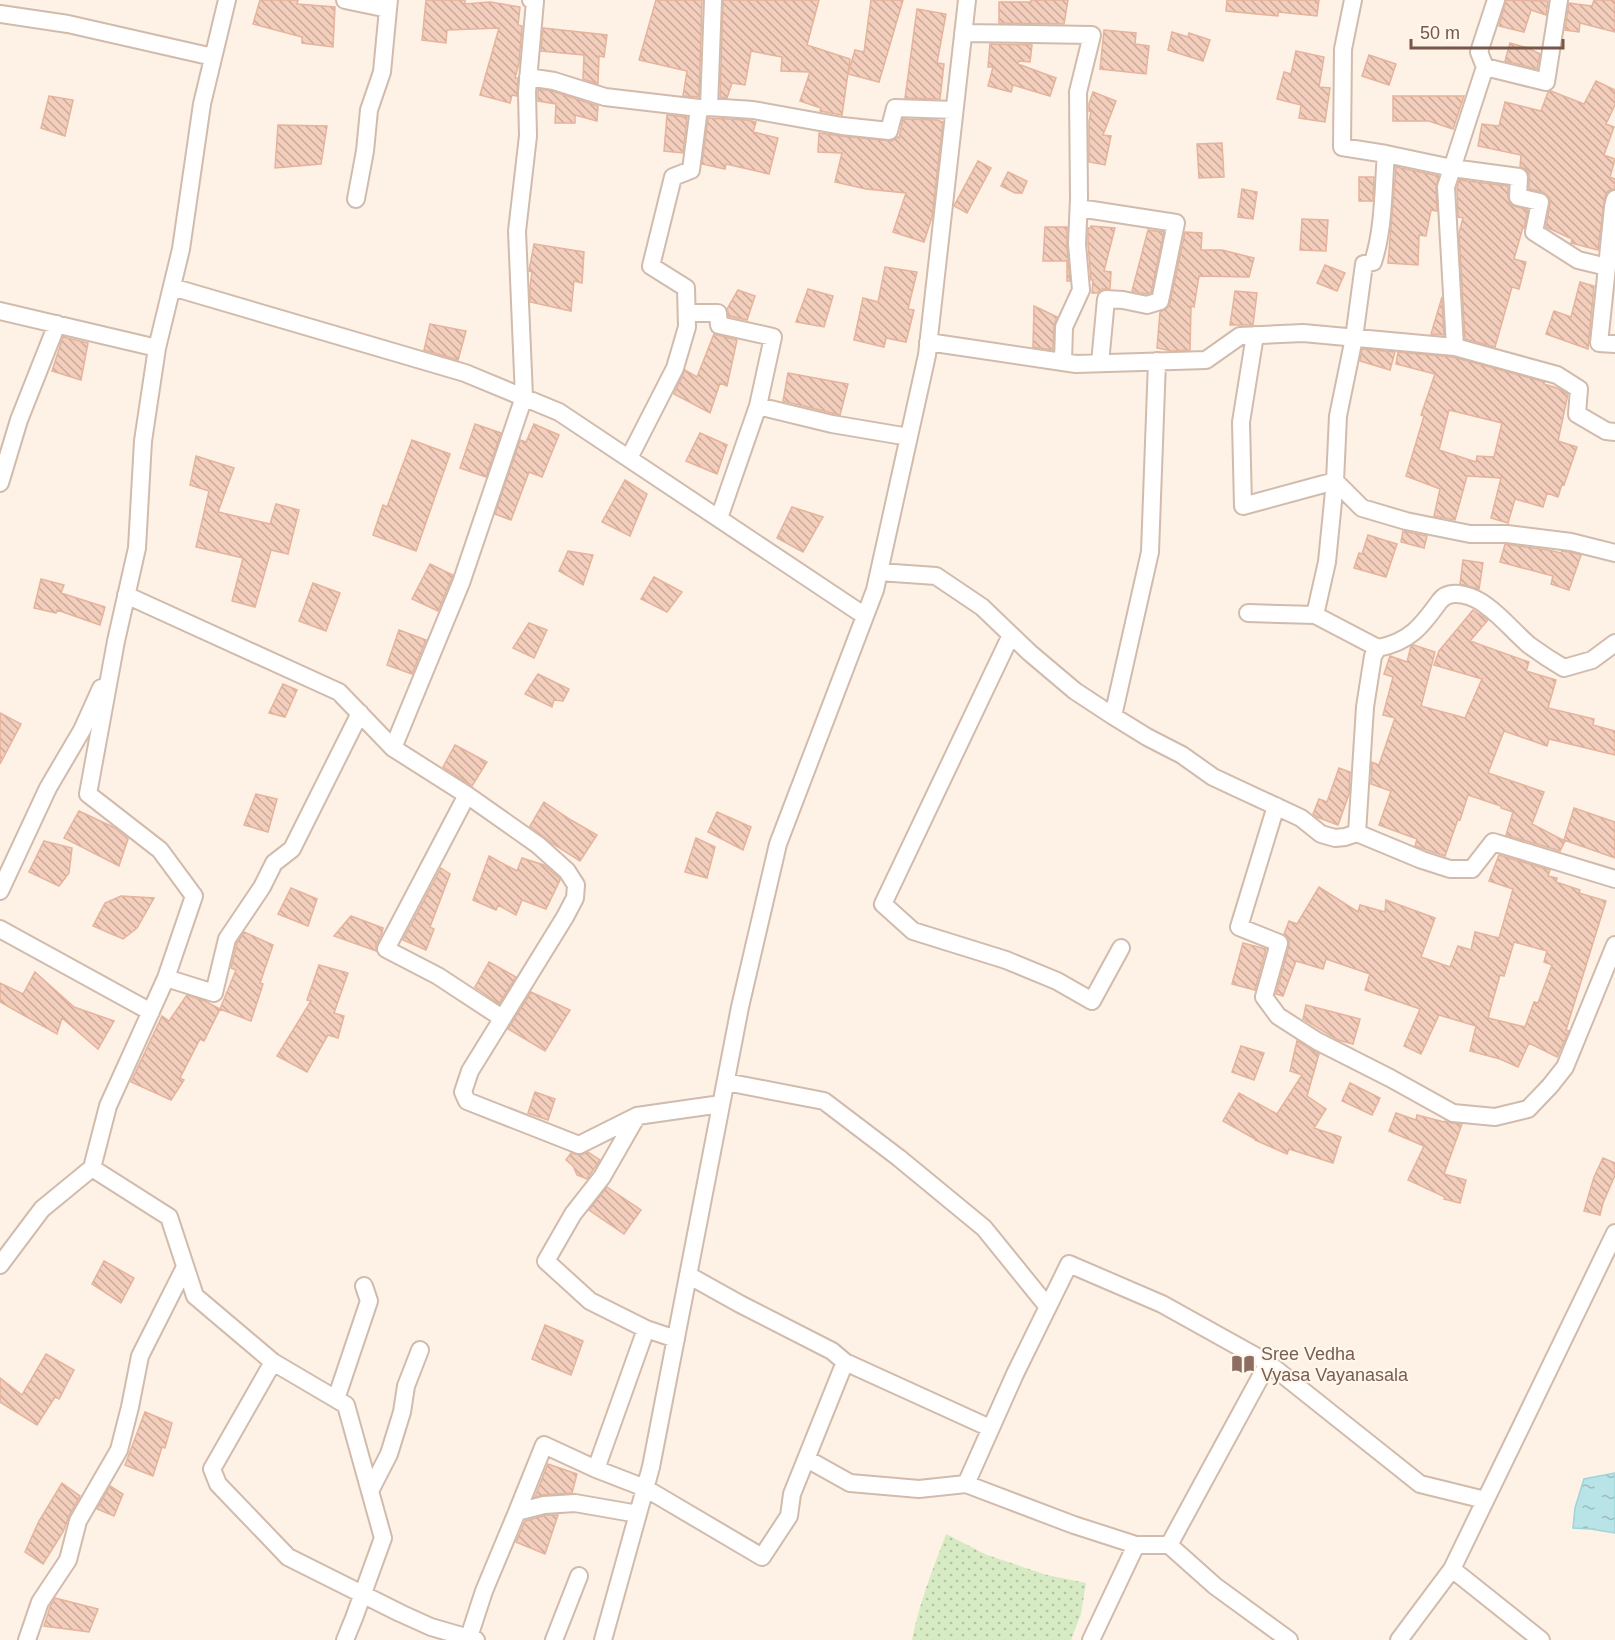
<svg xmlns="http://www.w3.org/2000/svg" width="1615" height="1640" viewBox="0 0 1615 1640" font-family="Helvetica,sans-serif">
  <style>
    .grass { fill: url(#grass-dots) }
    .water { fill: url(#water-ripples); stroke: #9fd4d9; stroke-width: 1.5 }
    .building { fill: url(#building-back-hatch); stroke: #e6b39c; stroke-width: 1.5; fill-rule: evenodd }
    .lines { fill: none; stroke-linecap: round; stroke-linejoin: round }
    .street-casing { stroke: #d1bbad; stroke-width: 20 }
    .street { stroke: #fff; stroke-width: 16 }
    .labels { text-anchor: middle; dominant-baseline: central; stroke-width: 4.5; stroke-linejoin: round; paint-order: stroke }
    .education-label { font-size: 18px; fill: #785e54; stroke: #fff6ec; text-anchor: start }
  </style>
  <defs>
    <pattern id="grass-dots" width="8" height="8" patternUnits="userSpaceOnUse" patternTransform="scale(1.5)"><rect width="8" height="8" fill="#d6ebc3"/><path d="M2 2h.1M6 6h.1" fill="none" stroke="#b2c1a0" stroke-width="1.8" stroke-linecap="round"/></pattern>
    <pattern id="water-ripples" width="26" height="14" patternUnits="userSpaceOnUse" patternTransform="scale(1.5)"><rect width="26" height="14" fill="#b9e4e7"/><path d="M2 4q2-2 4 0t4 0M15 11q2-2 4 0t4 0" fill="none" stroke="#9bbcbd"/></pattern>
    <pattern id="building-back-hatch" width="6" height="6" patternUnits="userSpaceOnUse" patternTransform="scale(1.5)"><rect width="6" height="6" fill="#f3cebc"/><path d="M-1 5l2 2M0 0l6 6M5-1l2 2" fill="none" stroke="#caaa9b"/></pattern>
  </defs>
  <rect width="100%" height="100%" fill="#fdf2e5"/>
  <!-- grass -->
  <path class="grass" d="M946,1534L987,1555L1047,1575L1086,1583L1081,1614L1071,1640H912C919,1603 933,1569 946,1534Z"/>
  <!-- water -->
  <path class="water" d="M1615,1473V1533L1591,1529L1573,1528L1575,1508L1584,1479Z"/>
  <!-- building -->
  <path class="building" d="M260,0H298L297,4L335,7L333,47L302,43V37L253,24Z
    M426,0H465V4L490,2L520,7L518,25L522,26L519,63L515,78H518L517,96L512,95L510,103L480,95L499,28L447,30L446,43L422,40Z
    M656,0H702L699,97L683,96L687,71L639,60Z
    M723,0H819L807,45L850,59L842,115L820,111L821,108L800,101L810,72L781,71L782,57L751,51L745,85L732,83L727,98L720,97Z
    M871,0H903L879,82L848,74L855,50L864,52Z
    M1031,0H1068L1064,24L999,23V2H1031Z
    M1227,0H1319L1317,16L1278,12V16L1226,11Z
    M1506,0L1548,1L1546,15L1531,10L1524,32L1499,26Z
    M1594,0H1615V32L1580,23L1579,32L1565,30L1569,3L1592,6Z
    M917,9L946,14L937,63L944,64L940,99L905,98Z
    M543,28L607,35L604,57L599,56L598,84L583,79L584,55L541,51Z
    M1104,30L1136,33L1135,44L1149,46L1146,74L1100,69Z
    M1172,32L1188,37L1189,33L1210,40L1203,61L1168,50Z
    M1510,43L1528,48L1540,54L1537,69L1505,61Z
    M990,44L1032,45L1030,62L1019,61L1018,64L1056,78L1050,96L1013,85L1011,92L988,86L993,67H988Z
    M1296,51L1324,57L1319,87L1330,88L1325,122L1299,118L1301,105L1277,99L1284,72L1291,74Z
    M1369,55L1396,64L1389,85L1362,76Z
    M1596,81L1615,90V105L1606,124L1614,127L1604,155L1615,159L1610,177L1615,179V189L1608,191L1605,196L1598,250L1571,243L1572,239L1546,227L1550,204V198L1543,192L1529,189V173L1526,169L1520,167L1521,155L1478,146L1482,124L1499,126L1505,102L1541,111L1548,92L1551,91L1584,104Z
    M538,89L552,91L598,106L597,121L575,115V123H555L556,104L538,101Z
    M1093,92L1116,101L1103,135L1111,136L1105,165L1089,162V122L1091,112L1089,111V104Z
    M49,96L73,100L65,136L41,128Z
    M1393,96H1464L1453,129L1429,121H1393Z
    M667,115L687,117L683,153L664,151Z
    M708,118L747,120L756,122L753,132L778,138L769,174L726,164L725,169L702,164Z
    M903,119L937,120L943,122L932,217L924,242L893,232L906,193L866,189L835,182L842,153L818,152L819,133L841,136L892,141L897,137L899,138Z
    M278,125L327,126L321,164L275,168Z
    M1222,143L1224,177L1199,178L1197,144Z
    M978,161L991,168L967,213L954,206Z
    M1396,167L1439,176L1436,187L1437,211L1431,210L1426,236L1419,235L1418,265L1388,263Z
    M1008,172L1027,181L1022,193H1015L1001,186Z
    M1359,177H1374L1373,201H1359Z
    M1459,180L1508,186V197L1511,205L1528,210L1524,228L1523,227L1514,259L1526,262L1519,289L1512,287L1495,347L1465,339L1459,233L1463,218L1458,217L1457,188Z
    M1242,189L1257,192L1253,219L1238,217Z
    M1302,219L1328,220L1326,251L1300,250Z
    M1091,226L1115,228L1104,271L1111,272L1110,289H1102L1097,293H1092L1093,280H1091L1088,244V228H1090Z
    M1045,227H1067V245L1070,281H1067V261H1043Z
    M1148,230L1164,232L1151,293L1146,294L1132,291Z
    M1185,232L1202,233L1201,250H1222L1254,258L1249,277L1199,276L1194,307L1191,306L1190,350L1172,351L1157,348L1160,312L1167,308L1170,303Z
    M534,244L584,252L582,283L574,281L571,311L530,302V286L532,272L529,271Z
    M1325,265L1345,273L1337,291L1317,283Z
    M885,267L917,272L908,309L914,310L906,342L886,338L884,347L854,340L863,298L878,302Z
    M1580,282L1594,286L1588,349L1546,334L1554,311L1571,317Z
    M808,289L833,296L824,327L796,322Z
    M738,290L755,296L747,320L729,316L727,309Z
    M1235,291L1257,293L1253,325H1230Z
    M1442,297L1444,335L1431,334Z
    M1034,306L1057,317L1054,326L1053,350L1033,347Z
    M430,324L466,331L458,360L424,350Z
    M714,334L737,340L727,386L720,383L710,413L674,394L685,370L697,377Z
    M63,337L88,343L81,380L52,371Z
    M1362,349L1395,352L1390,370L1360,361Z
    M1398,352L1453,357L1545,382L1544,384L1557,388L1568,394L1558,441L1577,447L1564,485L1562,484L1558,497L1547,493L1543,507L1515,499L1508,523L1491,518L1501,478L1467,476L1455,520L1434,516L1440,489L1406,476L1424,416L1421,415L1435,374L1396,364ZM1449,410L1502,423L1494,457L1477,456L1476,462L1439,450Z
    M788,373L848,384L840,415L783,401Z
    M475,424L501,433L486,477L460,468Z
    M534,424L559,435L542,477L529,472L511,520L495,514L520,440L526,442Z
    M700,433L727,445L717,474L686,461Z
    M412,440L450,454L416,551L373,535L383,505L387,507Z
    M196,456L234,468L218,512L270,524L276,504L299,510L288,554L271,550L255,607L232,601L243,558L196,547L209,491L190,485Z
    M625,480L647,494L630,536L602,522Z
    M792,507L823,517L803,552L777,538Z
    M1403,531L1427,536L1424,548L1401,542Z
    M1368,535L1397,544L1386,577L1354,568L1359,553L1362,554Z
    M1505,544L1548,550L1561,553L1562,551L1569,552L1581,555L1569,590L1551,584L1553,576L1500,562Z
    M568,551L593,555L583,585L559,571Z
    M1463,560L1483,563L1479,589L1460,584Z
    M430,564L453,575L438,611L412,599Z
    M654,577L682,592L667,612L641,599Z
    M41,579L64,585L61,593L105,607L100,625L57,610L56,613L34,608Z
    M313,583L340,593L326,631L299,621Z
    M1473,610L1488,620L1470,641L1529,662L1526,671L1556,680L1548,708L1594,719L1593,725L1615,731V755L1549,739L1547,746L1504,731L1488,773L1544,792L1532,824L1565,841L1560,851L1506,835L1513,812L1501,808V806L1468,795L1460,820L1458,819L1445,856L1415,846L1417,839L1379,825L1391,791L1371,784L1372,762L1379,765L1395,718L1383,715L1393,677L1384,674L1390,656L1407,662L1411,646L1414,645L1435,652L1421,706L1465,718L1482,679L1434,665L1439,651Z
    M529,623L547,630L534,658L513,648Z
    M399,630L426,640L412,674L387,665Z
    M538,674L569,689L563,701L554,700L552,707L525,694Z
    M283,684L297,690L285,717L269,713Z
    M0,713L21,724L0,764Z
    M455,745L487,762L472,786L443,767Z
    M1339,768L1350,772L1349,794L1338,825L1317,817L1313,814L1319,799L1327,802Z
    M256,794L277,799L268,832L244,825Z
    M544,802L571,820L597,835L580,861L553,844L530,826Z
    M1574,808L1615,822V858L1564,840Z
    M79,811L115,828L128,839L119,866L64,838Z
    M717,812L751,827L743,850L708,832Z
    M696,838L715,847L707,878L685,872Z
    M44,841L72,848L69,873L59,886L29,872Z
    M1499,855L1550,870L1548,876L1557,878L1556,882L1580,890L1579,893L1606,901L1566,1030L1569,1031L1557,1057L1529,1043L1518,1067L1500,1059L1470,1051L1476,1026L1439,1015L1421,1054L1404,1046L1420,1009L1365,990L1370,974L1326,959L1323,969L1296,961L1283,996L1276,994L1289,946V940L1284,934L1289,921L1297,924L1319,887L1358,912L1360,905L1385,912L1386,900L1435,918L1421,957L1450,967L1458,946L1471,950L1475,932L1499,938L1513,889L1489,881ZM1514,942L1547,951L1544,962L1552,965L1538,1003L1534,1002L1525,1027L1488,1018L1500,975L1504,976Z
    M489,856L517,871L522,858L544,865L559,878L560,880L546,909L522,900L516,915L498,905L496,910L473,900Z
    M441,868L450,874L430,927L434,929L426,950L403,940Z
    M291,888L317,899L308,926L278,914Z
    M121,896L154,898L137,928L123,939L93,926L105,903Z
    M351,916L383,928L382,933L376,945V951L334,936Z
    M244,932L273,945L260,983L263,984L251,1021L220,1009L236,970L231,968L237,943Z
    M1243,943L1266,949L1255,990L1232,984Z
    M489,962L516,977L499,1004L475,987Z
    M319,965L348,973L334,1013L344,1016L338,1038L328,1035L307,1072L277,1056L311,1001L307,1000Z
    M35,972L74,1007L114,1021L98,1049L62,1018L57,1034L0,1002V983L23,994Z
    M531,992L570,1010L545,1051L508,1029Z
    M187,995L205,1001L220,1009L204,1041L200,1039L180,1078L184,1080L171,1100L131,1082L162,1016L169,1021Z
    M1306,1005L1360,1019L1353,1044L1338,1040L1303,1019Z
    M1297,1041L1319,1054L1307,1096L1326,1109L1314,1128L1341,1137L1333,1163L1289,1149L1287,1154L1255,1140V1139L1223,1121L1239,1093L1277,1114L1302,1075L1290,1071Z
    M1241,1046L1264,1053L1254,1080L1232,1072Z
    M1350,1083L1380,1098L1372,1115L1342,1101Z
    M535,1092L555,1099L548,1120L528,1113Z
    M1396,1113L1416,1120L1417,1115L1444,1122L1445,1121L1452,1123L1462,1124L1444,1174L1466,1180L1460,1203L1444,1199L1445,1197L1408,1180L1424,1146L1389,1131Z
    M588,1152L600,1160L587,1179L577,1175L573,1166L566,1160L571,1153L580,1155Z
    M1603,1158L1615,1163V1175L1603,1203L1600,1215L1584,1211L1594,1177Z
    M607,1187L641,1210L624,1234L589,1210Z
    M104,1261L134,1278L121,1303L92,1284Z
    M545,1325L583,1341L571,1375L532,1359Z
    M46,1354L74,1370L59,1399L55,1397L37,1425L0,1402V1378L22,1395Z
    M145,1412L172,1423L165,1448L162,1447L153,1476L125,1465Z
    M548,1464L577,1474L572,1493L543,1495L535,1497Z
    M62,1483L80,1496L69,1516L63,1532L43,1564L25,1552L39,1521Z
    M110,1486L123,1494L114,1516L97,1509Z
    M546,1515H558L545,1554L516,1542L525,1521Z
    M55,1598L98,1609L89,1632L44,1626L50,1607Z"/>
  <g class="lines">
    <!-- street casing -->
    <g class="street-casing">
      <path id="street" d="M345,0L388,9L389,0
        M1353,0L1343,49L1342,147L1386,154
        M0,14L68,24L213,57
        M963,33L1092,35L1078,92L1079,198L1077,244L1081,290L1064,327L1063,362
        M1485,67L1479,52L1496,0
        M528,77L554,81L605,97L699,108
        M709,107L753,110L842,126L889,131L895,108L954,110
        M356,199L365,151L369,110L382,72L388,9
        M1079,208L1176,223L1160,301L1147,305L1123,300L1106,299L1100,363
        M1607,267L1613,207L1615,199
        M172,287L465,373L559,412L865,616
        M0,311L157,348L143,441L137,548L116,641L88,794L160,850L194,896L166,978L108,1106L92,1168L169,1217L195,1296L273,1362L346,1405L383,1538L354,1618L345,1640
        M687,313H718L719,325L773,337L758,406
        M1255,335L1241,422L1243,506L1335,481L1327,562L1315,615
        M928,342L1076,364L1206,360L1240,336L1303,333L1455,347L1446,187L1485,67L1546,82L1559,0
        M1615,344L1599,343L1607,267L1578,260L1534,232L1540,202L1518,197L1519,177L1452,168L1386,154C1383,190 1384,228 1373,262L1364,264L1354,338L1338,416L1335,481L1362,508L1406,521L1470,534H1507L1571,542L1615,553
        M1455,347L1557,375L1579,389L1577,414L1606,431L1615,432
        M157,348L181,249L202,104L227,0
        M629,458L675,368L687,327L686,288L651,266L673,177L691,170L699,108L709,107L713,0
        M0,483L19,420L57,324
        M719,518L758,406L832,424L909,437
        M879,572L936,576L982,607L1030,653L1075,691L1113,716L1147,737L1182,755L1213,777L1301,818L1321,834L1335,838L1345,837L1357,833L1365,707L1373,656L1378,648C1409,642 1421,627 1439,602C1450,586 1476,597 1488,607C1503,618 1515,633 1529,645C1540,653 1552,661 1564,668L1592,660L1615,643
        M126,595L339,692L393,748L467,795L538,845L567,871L576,885L575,898L565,917L470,1071L463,1092L467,1101L579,1145L637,1116L721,1104
        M1248,613L1315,615L1378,648
        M1011,635L883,904L913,931L1006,960L1057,981L1092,1001L1121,948
        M1113,716L1150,552L1157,361
        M393,748L461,583L524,397L517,231L528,136L527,92L535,1L531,0
        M467,795L386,949L438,976L502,1018
        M1276,806L1239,927L1279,943L1264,997L1278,1016L1317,1041L1390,1078L1453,1113L1495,1117L1528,1109L1550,1086L1565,1067L1615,945
        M1357,833L1422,860L1450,869H1472L1493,842L1615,879
        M0,891L48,788L82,730L101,688
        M0,929L151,1012
        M166,978L214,993L227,939L262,887L274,863L292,849L360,713
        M726,1082L824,1101L899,1158L984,1228L1048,1307
        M637,1116L602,1177L573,1214L546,1261L590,1301L646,1329L676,1339
        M0,1265L42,1209L92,1168
        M688,1275L740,1304L832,1351L845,1362L990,1428
        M273,1362L212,1469L218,1484L288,1557L400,1613L431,1627L476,1640
        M336,1399L369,1301L364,1286
        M807,1459L850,1483L919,1489L966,1484
        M596,1469L645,1488L762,1557L789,1516L792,1494L845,1362
        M370,1491L389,1454L402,1412L406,1386L420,1350
        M517,1512L544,1445L596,1469L646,1329
        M1136,1545H1169L1215,1586L1289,1640
        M1169,1545L1268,1363
        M1452,1569L1541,1640
        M27,1640L40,1602L68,1560L78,1521L119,1450L130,1407L140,1356L185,1267
        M468,1640L484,1591L517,1512L544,1505L575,1503L638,1514
        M554,1640L579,1576
        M603,1640L651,1467L740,1007L778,844L875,590L927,355L967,0
        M1091,1640L1136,1545L1074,1525L966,1484L1015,1374L1069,1264L1162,1304L1268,1363L1420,1484L1485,1500
        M1399,1640L1452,1569L1615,1233"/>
    </g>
    <!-- street -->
    <use href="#street" class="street"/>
  </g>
  <!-- icons -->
  <defs>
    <g id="library-bare" transform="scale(1.8)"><path d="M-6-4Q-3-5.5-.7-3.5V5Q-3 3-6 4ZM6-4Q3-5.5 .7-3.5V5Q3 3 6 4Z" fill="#8d6e63" stroke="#fff6ec" stroke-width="2.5" paint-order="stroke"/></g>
  </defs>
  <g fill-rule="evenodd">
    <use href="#library-bare" x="1243" y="1364"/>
  </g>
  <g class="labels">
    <!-- education labels -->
    <g class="education-label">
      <text x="1261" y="1354">Sree Vedha<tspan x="1261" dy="21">Vyasa Vayanasala</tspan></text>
    </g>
  </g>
  <!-- scale -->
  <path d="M1411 39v9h152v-9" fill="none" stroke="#775649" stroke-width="3"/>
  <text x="1420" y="39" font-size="18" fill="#775649" stroke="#fff6ec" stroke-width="4.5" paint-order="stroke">50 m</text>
</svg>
